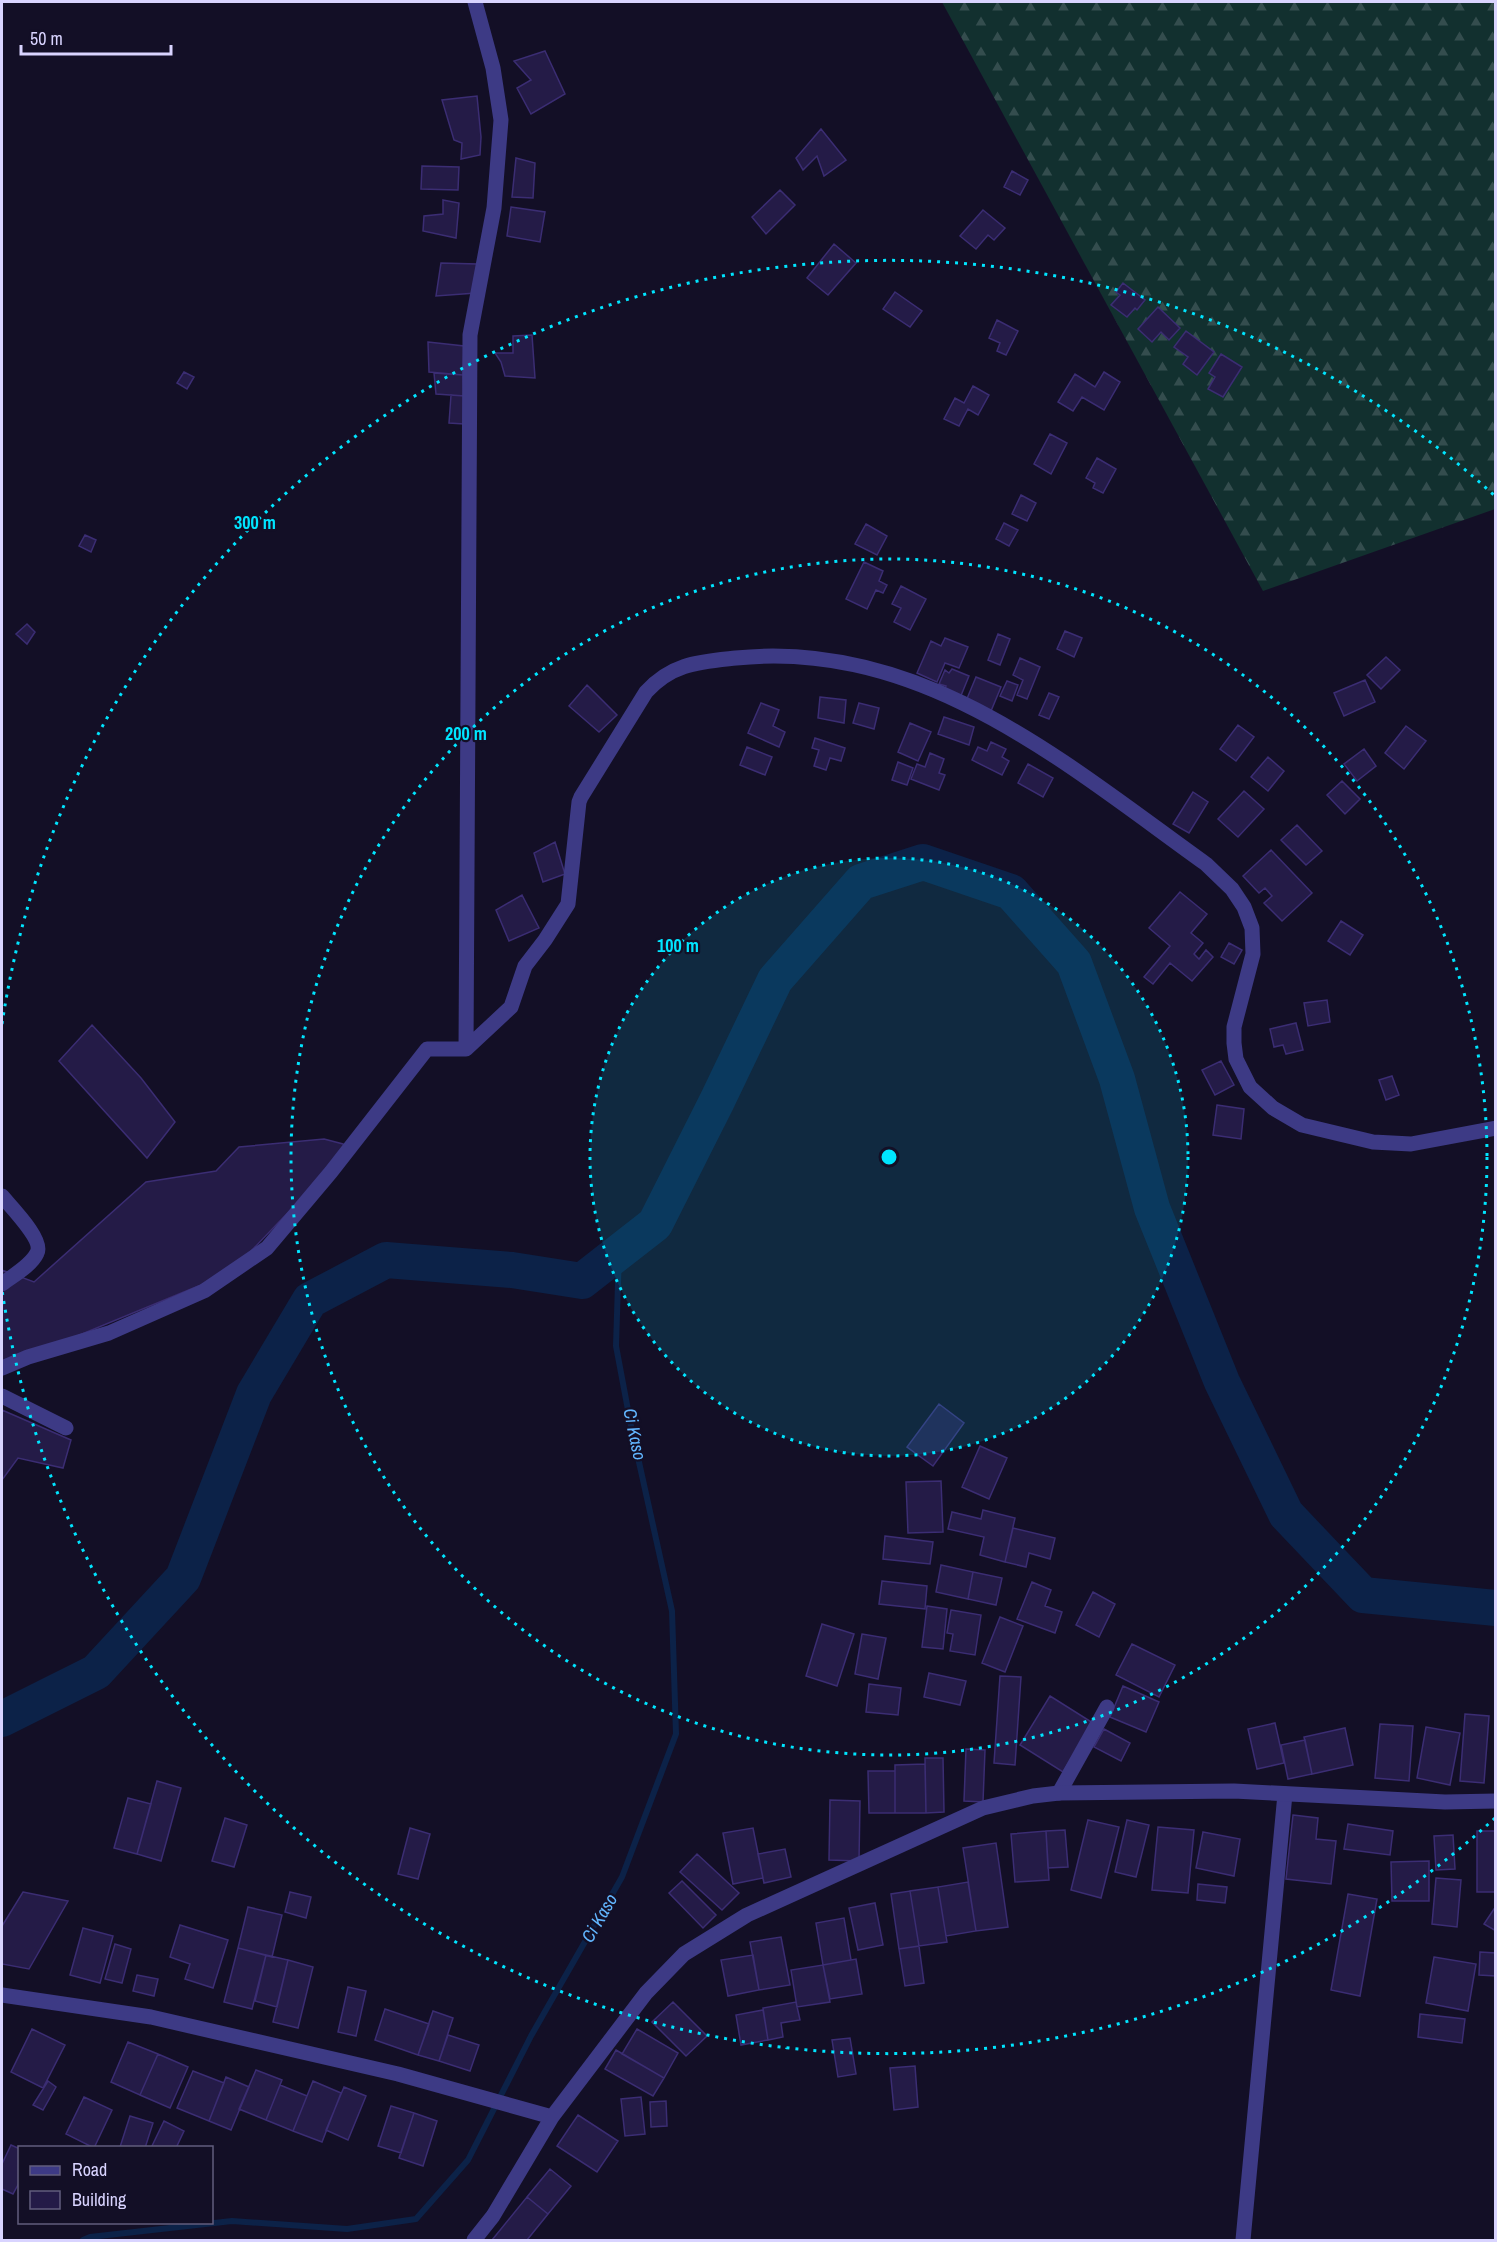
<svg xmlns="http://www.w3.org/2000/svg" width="1497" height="2242" viewBox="0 0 1497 2242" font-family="'Archivo Narrow',sans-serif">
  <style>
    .forest { fill: url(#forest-firs) }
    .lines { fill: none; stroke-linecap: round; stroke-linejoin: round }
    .stream { stroke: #0c2248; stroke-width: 6 }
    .river { stroke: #0c2248; stroke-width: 36 }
    .building { fill: #241b47; stroke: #3b2d73; stroke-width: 1.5 }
    .minor { stroke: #3d3a85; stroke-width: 15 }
    .tertiary { stroke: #3d3a85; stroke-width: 15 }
    .ring { fill: none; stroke: #00e5ff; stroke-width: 3; stroke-dasharray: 3 6 }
    .labels { text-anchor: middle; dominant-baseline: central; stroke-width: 4.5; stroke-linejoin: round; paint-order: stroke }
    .water-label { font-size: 18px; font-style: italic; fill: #62b6ff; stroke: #130f26 }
    .centre { fill: #00e5ff; stroke: #130f26; stroke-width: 3 }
    .ring-label { font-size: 18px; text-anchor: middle; font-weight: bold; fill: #00e5ff; stroke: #130f26; stroke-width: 4.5; stroke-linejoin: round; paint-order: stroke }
  </style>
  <defs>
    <pattern id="forest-firs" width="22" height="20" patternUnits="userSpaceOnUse" patternTransform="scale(1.5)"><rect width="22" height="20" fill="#12302f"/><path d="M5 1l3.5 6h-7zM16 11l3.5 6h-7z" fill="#344d4e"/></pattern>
  </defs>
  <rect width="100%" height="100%" fill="#130f26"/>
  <!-- forest -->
  <path class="forest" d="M942,2H1495V509L1263,591Z"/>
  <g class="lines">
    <!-- stream -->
    <path class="stream" d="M83,2240L90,2237L232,2221L347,2229L416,2219L468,2160L531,2036L622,1877L676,1734L672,1611L631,1426L616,1346L619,1252"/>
    <!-- river -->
    <path class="river" d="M2,1719L96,1672L183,1578L254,1394L310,1300L386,1260L512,1270L582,1281L655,1224L717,1101L775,980L861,882L923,862L1011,892L1074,963L1117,1079L1152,1208L1222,1382L1286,1514L1363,1595L1496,1608"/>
  </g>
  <!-- building -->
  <path class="building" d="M545,51L565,94L531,114L517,88L531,80L514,61Z
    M477,96L481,137L480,155L461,159L462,143L454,140L442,100Z
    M821,129L846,160L824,176L817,156L803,170L796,158Z
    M516,158L535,163L533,198L512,197Z
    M422,166L459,167L458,190L421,189Z
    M1012,171L1028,180L1020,195L1004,187Z
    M780,190L795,205L766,234L752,217Z
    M443,200L459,203L456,238L423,231L424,216L443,214Z
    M511,207L545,212L540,242L507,236Z
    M983,210L1005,228L994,240L988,235L976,249L960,236Z
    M834,244L856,263L828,295L807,278Z
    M441,263L477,264L476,293L436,296Z
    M1123,283L1145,300L1137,310L1135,308L1127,317L1111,305L1120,295L1116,292Z
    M895,292L922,311L910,327L883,309Z
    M1158,307L1180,328L1169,340L1161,332L1152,342L1138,329Z
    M997,320L1018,331L1006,355L997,351L1000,343L989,338Z
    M1186,331L1214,352L1197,375L1183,364L1188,357L1174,347Z
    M532,335L535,378L505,376L501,362L495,353H513V336Z
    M428,342L464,346L463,375L429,372Z
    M1221,354L1242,367L1223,397L1208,389L1215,377L1209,373Z
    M184,372L194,377L187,389L177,383Z
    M1104,372L1120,382L1104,410L1082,397L1073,411L1058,402L1075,374L1095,387Z
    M434,373L463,375L464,396L436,394Z
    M973,386L989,395L978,415L968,409L959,426L944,419L955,398L964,403Z
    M451,395L464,396V424L449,423Z
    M1050,434L1067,443L1051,474L1034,464Z
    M1097,458L1116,469L1103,493L1093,488L1095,483L1086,478Z
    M1021,495L1036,503L1027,521L1012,514Z
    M1004,523L1018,530L1009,546L996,539Z
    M866,524L887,536L877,555L855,544Z
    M85,535L96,540L91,552L79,546Z
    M864,562L883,571L879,581L887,585L883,593L876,590L867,609L846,599Z
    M901,586L926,599L910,630L894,622L901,608L892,604Z
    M27,624L35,632L27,644L16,634Z
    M1065,631L1082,638L1074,657L1057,649Z
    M998,634L1010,639L1000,665L988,660Z
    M945,638L968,647L959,668L945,663L937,682L917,673L931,641L941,646Z
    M1386,657L1400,670L1381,689L1367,675Z
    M1020,658L1040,667L1027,699L1017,695L1023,680L1013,675Z
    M952,669L969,676L960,698L944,691L946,686L939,684L945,670L949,673Z
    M976,677L1001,687L991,711L966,701Z
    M1365,680L1375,702L1344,716L1334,693Z
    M1007,681L1018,685L1012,701L1000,696Z
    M587,685L617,715L599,732L569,706Z
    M1049,693L1059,697L1049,719L1039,715Z
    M820,697L846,700L844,723L818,718Z
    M761,703L779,710L773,726L785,732L779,747L748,733Z
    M859,703L879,708L874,729L853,723Z
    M944,717L974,727L969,745L938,734Z
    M910,723L931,732L918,761L898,752Z
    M1238,725L1254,737L1236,761L1220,749Z
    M1406,726L1426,741L1404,769L1385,753Z
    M815,738L845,748L841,761L830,758L826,770L814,766L819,750L812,748Z
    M991,742L1006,749L1002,757L1009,761L1002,775L972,760L978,747L987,751Z
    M747,747L772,757L765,775L740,765Z
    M1364,749L1376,766L1357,781L1344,764Z
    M930,753L944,759L939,773L945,775L939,790L911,779L917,764L925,767Z
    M1268,757L1284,771L1268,791L1251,777Z
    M898,762L913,768L907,785L892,780Z
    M1028,764L1053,778L1043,797L1018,783Z
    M1342,781L1360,799L1345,814L1327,795Z
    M1244,791L1264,809L1238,837L1218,819Z
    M1193,792L1208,802L1189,833L1173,824Z
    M1297,825L1322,851L1306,865L1281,840Z
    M555,842L565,874L543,882L534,853Z
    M1271,850L1312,893L1282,921L1264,903L1272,896L1265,888L1259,893L1243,876Z
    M1180,892L1207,914L1191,933L1203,943L1194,954L1199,959L1206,950L1213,957L1192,981L1170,963L1153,984L1144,977L1170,946L1149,928Z
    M522,895L539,928L509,941L496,910Z
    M1341,921L1363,935L1350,955L1328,941Z
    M1229,943L1242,950L1234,964L1221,957Z
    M1327,1000L1330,1022L1308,1026L1304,1003Z
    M1296,1023L1303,1050L1286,1054L1283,1045L1274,1047L1270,1029Z
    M92,1025L141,1078L175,1122L147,1158L59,1061Z
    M1221,1061L1234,1085L1215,1095L1202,1070Z
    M1392,1076L1399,1095L1386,1100L1379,1080Z
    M1217,1105L1244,1109L1241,1139L1213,1135Z
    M324,1139L343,1144L348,1150L230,1273L2,1367V1270L34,1282L146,1182L216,1171L239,1147Z
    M939,1404L964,1423L933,1466L907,1447Z
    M2,1410L71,1440L63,1468L18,1458L2,1480Z
    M980,1446L1007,1458L989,1499L962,1487Z
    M941,1481L943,1532L908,1533L906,1482Z
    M983,1510L1015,1518L1005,1562L980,1555L984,1537L948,1529L952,1512L981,1519Z
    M1013,1528L1055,1538L1050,1559L1029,1553L1026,1567L1005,1562Z
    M885,1536L933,1542L930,1564L883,1559Z
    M941,1565L973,1572L968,1599L936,1592Z
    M973,1572L1002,1578L996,1605L968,1599Z
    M882,1581L927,1586L925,1609L879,1604Z
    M1032,1582L1051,1590L1045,1606L1062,1612L1055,1633L1017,1619Z
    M1093,1592L1115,1604L1099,1637L1076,1625Z
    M927,1606L947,1609L943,1649L922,1647Z
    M951,1610L981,1615L975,1655L950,1651L953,1634L947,1633Z
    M1000,1617L1023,1626L1005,1672L982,1663Z
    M822,1624L854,1634L837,1686L806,1676Z
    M862,1634L886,1638L878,1679L855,1674Z
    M1132,1644L1175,1665L1159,1697L1116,1675Z
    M929,1673L966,1681L960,1705L924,1697Z
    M1000,1676L1021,1677L1015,1765L994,1763Z
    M869,1684L901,1688L898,1715L866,1712Z
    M1123,1686L1159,1702L1146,1732L1110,1717Z
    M1050,1696L1093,1723L1063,1772L1020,1745Z
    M1465,1714L1489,1716L1484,1783L1460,1781Z
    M1275,1723L1284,1763L1257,1769L1248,1729Z
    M1380,1724L1413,1726L1409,1781L1375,1778Z
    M1426,1727L1460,1733L1450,1785L1417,1778Z
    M1345,1728L1353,1765L1312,1774L1304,1737Z
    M1104,1729L1130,1743L1121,1761L1094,1747Z
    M1305,1740L1312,1774L1288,1779L1281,1745Z
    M966,1749L985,1750L983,1802L964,1801Z
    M925,1758H943L944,1812L926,1813Z
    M925,1764L926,1813H895V1765Z
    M868,1771H895V1813H869Z
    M157,1781L181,1788L161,1861L137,1854Z
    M128,1798L151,1804L137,1854L114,1848Z
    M830,1800L860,1801L859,1861L829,1860Z
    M1293,1815L1318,1818L1316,1839L1336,1841L1331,1884L1286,1879Z
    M225,1818L247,1825L234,1867L212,1861Z
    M1088,1820L1119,1827L1101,1898L1071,1890Z
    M1127,1820L1149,1825L1136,1877L1115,1872Z
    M1348,1824L1393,1831L1390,1855L1344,1849Z
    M1158,1827L1194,1830L1188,1893L1152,1890Z
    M410,1828L430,1834L418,1879L398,1874Z
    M753,1828L763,1878L733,1884L723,1833Z
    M1065,1830L1068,1867L1048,1868L1046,1831Z
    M1046,1831L1049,1880L1015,1882L1011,1834Z
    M1477,1831H1496V1892H1477Z
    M1203,1832L1240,1839L1234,1876L1196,1868Z
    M1453,1835L1455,1869L1436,1870L1434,1836Z
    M996,1843L1008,1927L976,1931L963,1848Z
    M785,1849L791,1877L764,1883L758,1854Z
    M697,1854L739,1893L722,1910L680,1872Z
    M1429,1861V1901H1392L1391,1862Z
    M1436,1878L1461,1880L1457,1927L1432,1924Z
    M682,1881L716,1915L703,1928L669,1893Z
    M968,1882L976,1931L946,1936L938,1887Z
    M1198,1884L1227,1887L1225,1903L1197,1900Z
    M938,1887L947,1942L919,1946L910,1891Z
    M910,1891L919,1946L899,1949L891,1894Z
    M23,1892L68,1901L29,1969L2,1964V1926Z
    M290,1892L311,1897L306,1918L285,1912Z
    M1348,1894L1377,1899L1360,1996L1331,1990Z
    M875,1903L883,1945L858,1950L849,1908Z
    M1496,1906V1931L1484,1924Z
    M248,1907L282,1915L272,1957L238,1948Z
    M844,1918L851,1960L823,1965L816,1923Z
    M180,1925L228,1940L213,1988L185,1979L190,1964L170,1957Z
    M83,1928L113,1936L100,1983L70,1975Z
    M781,1937L790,1985L759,1990L750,1942Z
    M115,1944L131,1949L122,1983L105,1979Z
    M919,1946L924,1983L905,1986L899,1949Z
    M238,1948L266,1955L252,2009L224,2002Z
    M1480,1952L1496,1953V1976L1479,1975Z
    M266,1955L288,1960L277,2007L255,2001Z
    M753,1955L759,1990L728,1996L721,1960Z
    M1434,1957L1476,1964L1468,2011L1426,2003Z
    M856,1959L862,1994L830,1999L823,1965Z
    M288,1960L313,1967L298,2028L273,2022Z
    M823,1965L830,2002L797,2007L791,1970Z
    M137,1975L158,1979L154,1996L133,1991Z
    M348,1987L366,1991L356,2036L338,2032Z
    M673,2002L707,2036L686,2056L652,2022Z
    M796,2002L800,2020L781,2023L783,2037L768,2040L763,2008Z
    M385,2009L429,2024L418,2055L375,2040Z
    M763,2010L768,2040L741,2045L736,2015Z
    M433,2011L453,2018L439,2061L418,2055Z
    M1420,2014L1465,2019L1462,2043L1418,2037Z
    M32,2029L65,2045L43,2088L11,2072Z
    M637,2029L678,2053L664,2078L622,2054Z
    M448,2035L479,2045L470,2071L439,2061Z
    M850,2038L856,2074L838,2077L832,2040Z
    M128,2042L158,2054L140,2095L111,2082Z
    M616,2050L664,2078L653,2096L605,2069Z
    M158,2054L188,2067L170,2108L140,2095Z
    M915,2066L918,2107L894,2110L890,2068Z
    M256,2070L282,2080L266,2120L239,2109Z
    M193,2071L224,2083L209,2121L177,2108Z
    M226,2077L249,2087L231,2130L209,2121Z
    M48,2081L56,2087L43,2110L33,2105Z
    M313,2081L341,2093L322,2142L293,2131Z
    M280,2085L307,2096L293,2131L266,2120Z
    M344,2087L366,2096L348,2140L326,2130Z
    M84,2097L112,2110L94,2148L66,2134Z
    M641,2097L645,2134L625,2136L621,2099Z
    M666,2101L667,2126L651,2127L650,2102Z
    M391,2106L414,2113L401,2153L378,2146Z
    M414,2113L437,2121L423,2166L399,2158Z
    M578,2115L618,2141L597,2172L557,2146Z
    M130,2116L153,2123L145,2148L120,2147Z
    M164,2121L184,2131L176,2148H151Z
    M11,2145L20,2149V2181L13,2194L2,2189V2164Z
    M550,2169L571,2186L548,2214L527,2197Z
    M527,2197L548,2214L527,2240H492Z"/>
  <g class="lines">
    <!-- minor -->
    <path class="minor" d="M466,1049L470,335L494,208L501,120L493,68L475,2
      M2,1196C11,1207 44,1240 37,1253C31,1266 12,1276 2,1284
      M2,1368L28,1357L109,1333L204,1291L267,1248L331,1172L427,1049H466L511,1007L525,966L545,940L568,904L579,802L581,797L646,692C672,663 699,662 736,658C922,639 1065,763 1206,864L1232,889L1244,907L1252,928L1253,954L1234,1027V1043L1236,1059L1250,1087L1273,1108L1302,1125L1373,1142L1411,1144L1496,1128
      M2,1396L66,1428
      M1059,1793L1107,1707
      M1243,2240L1285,1794"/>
    <!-- tertiary -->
    <path class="tertiary" d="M2,1995L151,2017L398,2074L552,2117
      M474,2240L493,2216L552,2117L646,1993L684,1954L747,1915L983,1808L1033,1796L1059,1793L1234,1791L1445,1802L1496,1801"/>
  </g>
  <!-- distance rings -->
  <circle cx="889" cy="1157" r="299" fill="#00e5ff" fill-opacity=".12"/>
  <g class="ring">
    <circle cx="889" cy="1157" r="299"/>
    <circle cx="889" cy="1157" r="598"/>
    <path d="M1495 1818A897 897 0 0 1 2 1290M2 1024A897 897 0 0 1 1495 496"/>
  </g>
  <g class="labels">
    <!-- water labels -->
    <g class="water-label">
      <text transform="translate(635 1434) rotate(78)">Ci Kaso</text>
      <text transform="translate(599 1918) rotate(-60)">Ci Kaso</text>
    </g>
  </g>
  <circle cx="889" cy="1157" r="9" class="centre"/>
  <g class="ring-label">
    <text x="255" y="529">300 m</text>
    <text x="466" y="740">200 m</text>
    <text x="678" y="952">100 m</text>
  </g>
  <!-- border -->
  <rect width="1497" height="2242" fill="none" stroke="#d9d4ff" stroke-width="6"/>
  <!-- legend -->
  <rect x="18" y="2146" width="195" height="78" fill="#130f26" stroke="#625e7d" stroke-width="1.5"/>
  <rect x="30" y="2166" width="30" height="9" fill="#3d3a85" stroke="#625e7d" stroke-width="1.5"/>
  <text x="72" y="2176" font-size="18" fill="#d9d4ff">Road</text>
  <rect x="30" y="2191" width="30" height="18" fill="#241b47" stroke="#625e7d" stroke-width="1.5"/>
  <text x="72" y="2206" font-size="18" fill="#d9d4ff">Building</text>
  <!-- scale -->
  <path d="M21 45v9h150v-9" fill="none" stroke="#d9d4ff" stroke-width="3"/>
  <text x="30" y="45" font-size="18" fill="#d9d4ff" stroke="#130f26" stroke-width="4.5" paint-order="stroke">50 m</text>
</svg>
